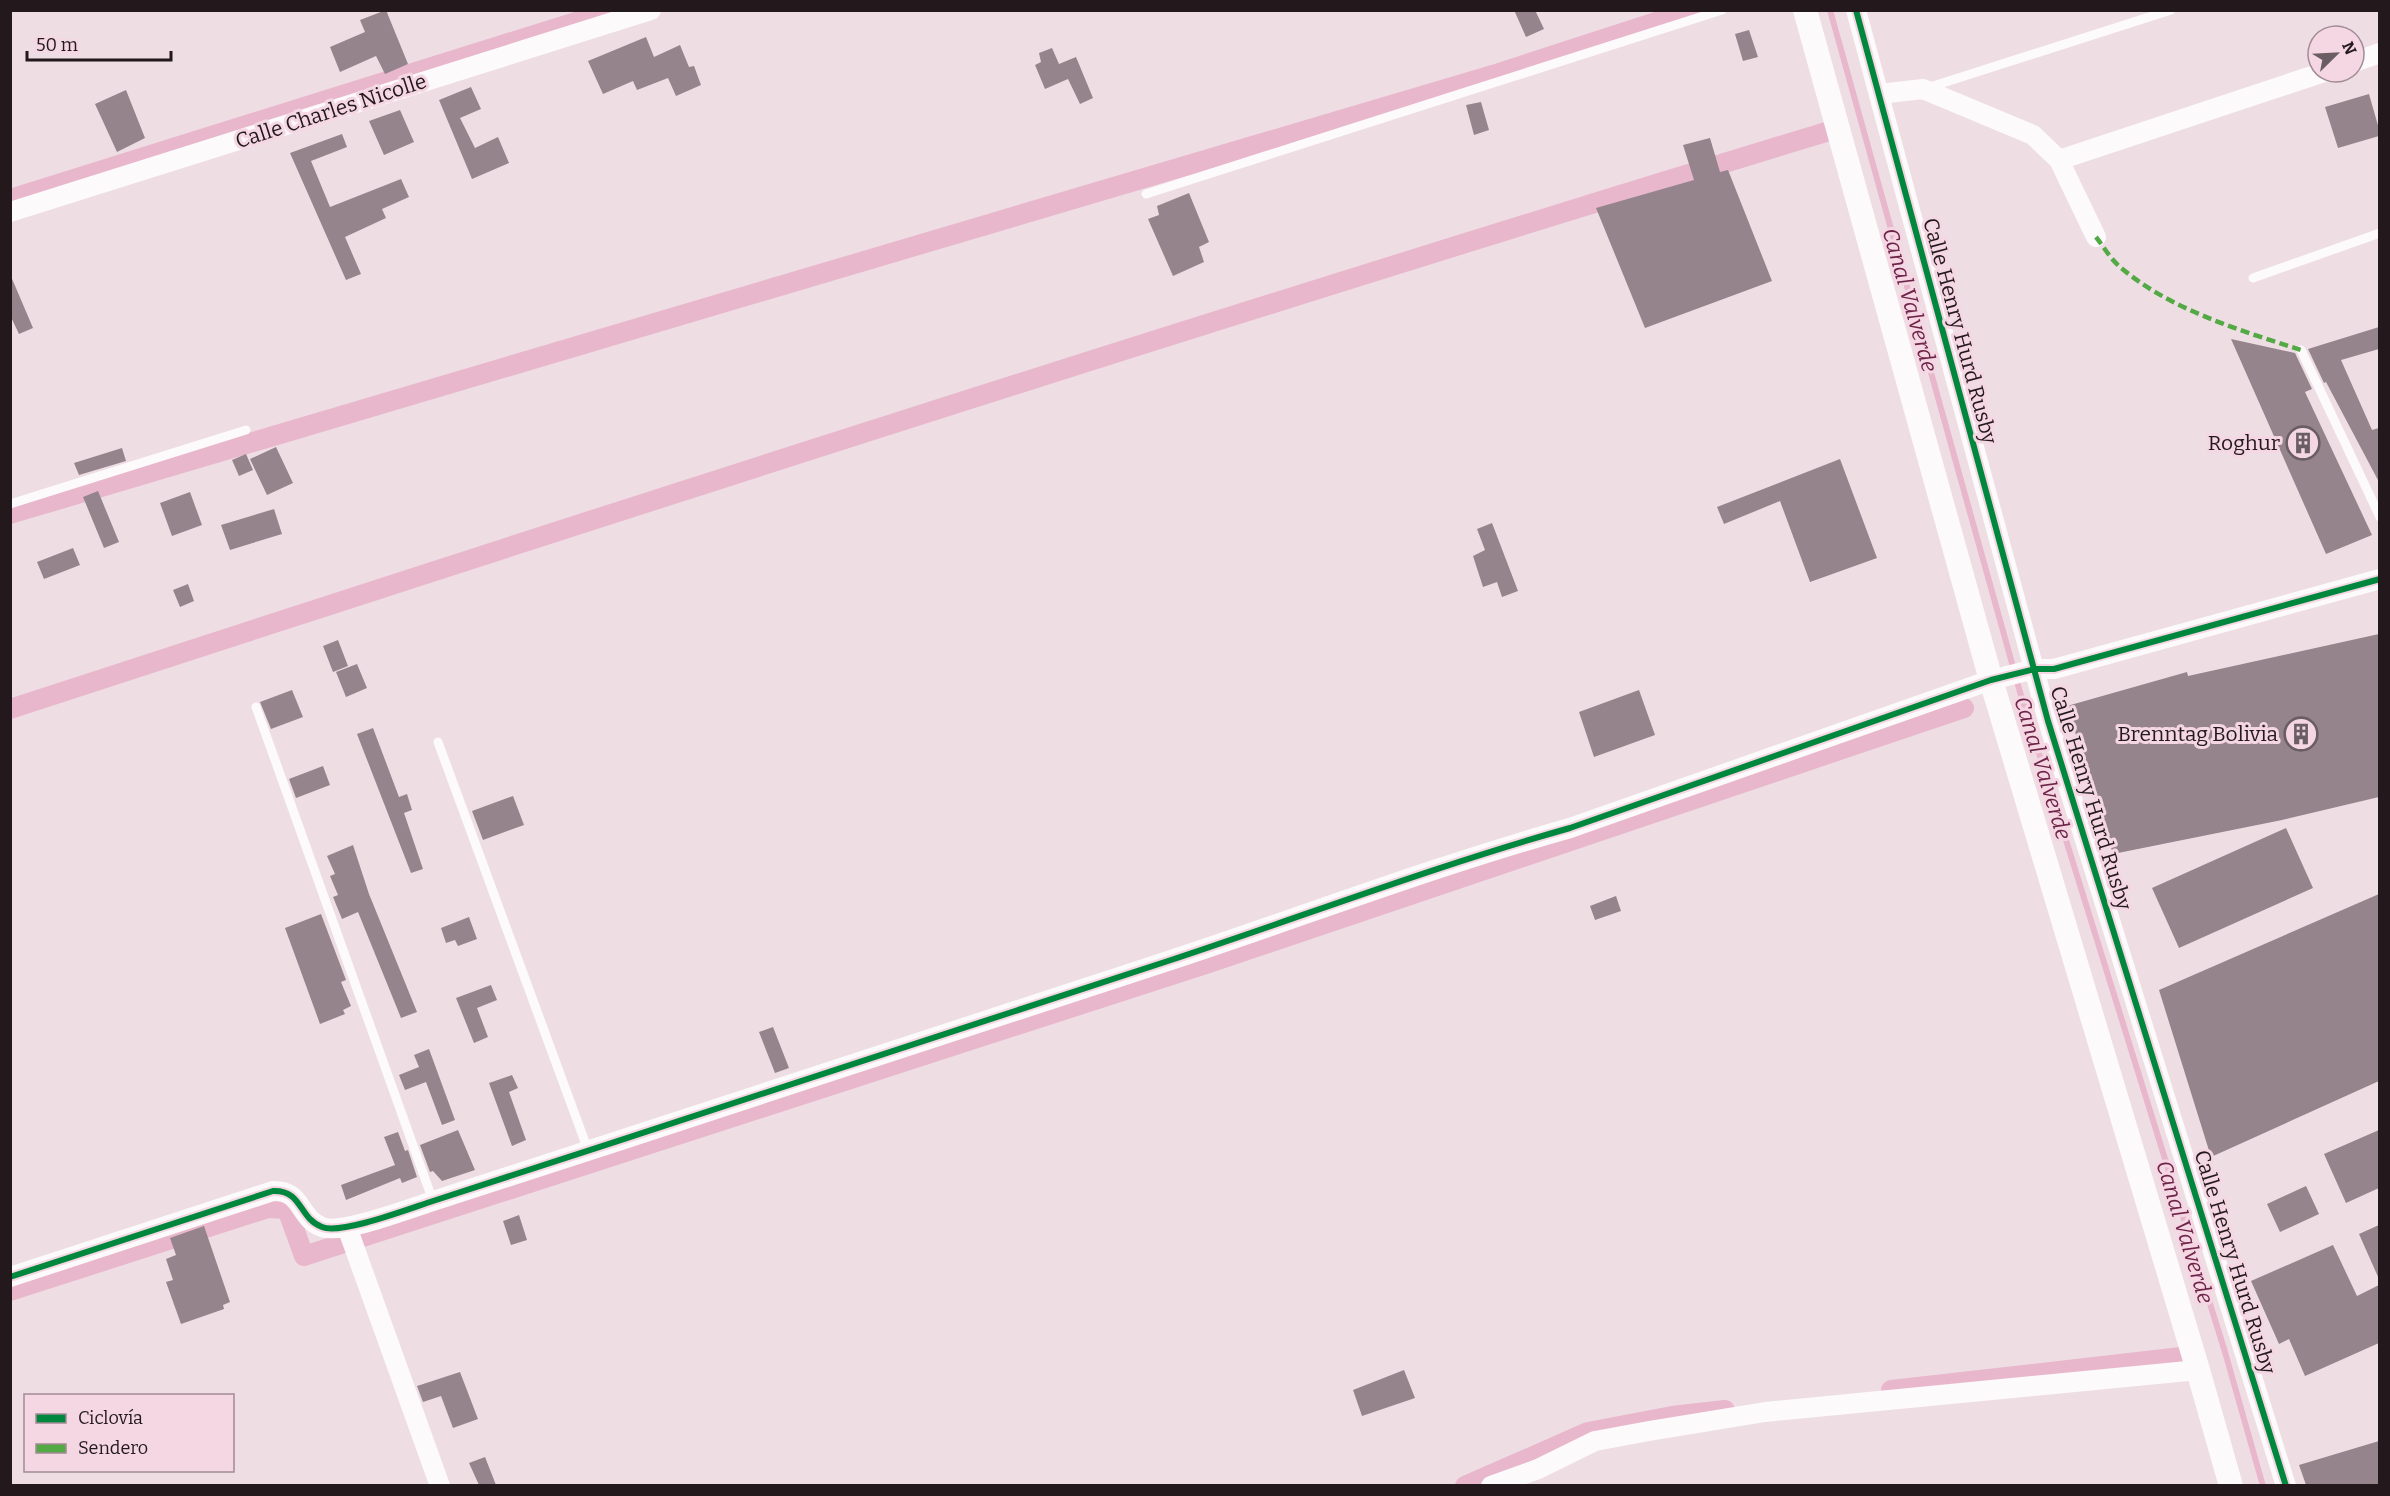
<svg xmlns="http://www.w3.org/2000/svg" width="2390" height="1496" viewBox="0 0 2390 1496" font-family="Bitter,serif">
  <style>
    .lines { fill: none; stroke-linecap: round; stroke-linejoin: round }
    .stream { stroke: #e9b7cb; stroke-width: 6 }
    .canal { stroke: #e9b7cb; stroke-width: 20 }
    .building { fill: #95848b }
    .service { stroke: #fcfafb; stroke-width: 9 }
    .minor { stroke: #fcfafb; stroke-width: 20 }
    .tertiary { stroke: #fcfafb; stroke-width: 24 }
    .quiet { stroke: #53a943; stroke-width: 4.5; stroke-dasharray: 9 4.5; stroke-linecap: butt }
    .cycleway-casing { stroke: #f5d7e3; stroke-width: 10 }
    .cycleway { stroke: #00873e; stroke-width: 6 }
    .labels { text-anchor: middle; dominant-baseline: central; stroke-width: 6; stroke-linejoin: round; paint-order: stroke }
    .street-label { font-size: 21px; fill: #23191d; stroke: #f5d7e3 }
    .poi-label { font-size: 21px; fill: #23191d; stroke: #f5d7e3; text-anchor: end }
    .water-label { font-size: 22px; font-style: italic; fill: #6e2348; stroke: #f5d7e3 }
  </style>
  <rect width="100%" height="100%" fill="#eedee4"/>
  <g class="lines">
    <!-- stream -->
    <path class="stream" d="M1830,10L2020,692L2225,1352L2263,1486"/>
    <!-- canal -->
    <path class="canal" d="M10,199L614,10
      M10,514L1499,73L1693,10
      M10,709C614,512 1219,317 1826,132
      M10,1291L268,1208L287,1209L304,1256L1209,963L1964,708
      M1891,1390L2181,1357
      M1465,1486L1588,1432L1672,1416L1725,1410"/>
  </g>
  <!-- building -->
  <path class="building" d="M386,10L408,64L385,74L376,56L340,72L330,47L365,32L360,20Z
    M1514,10H1535L1544,29L1526,37Z
    M1749,30L1758,57L1743,61L1735,34Z
    M646,37L654,57L680,45L689,67L694,66L701,85L676,96L668,78L637,90L633,81L603,94L588,61Z
    M1052,48L1059,64L1076,57L1093,98L1080,104L1068,79L1045,89L1035,65L1041,62L1039,53Z
    M471,87L481,109L460,118L475,148L498,137L509,163L472,179L439,100Z
    M126,90L145,138L117,152L95,104Z
    M2369,94L2379,129V136L2338,148L2325,107Z
    M1481,102L1489,130L1474,135L1466,105Z
    M400,110L414,142L384,155L369,121Z
    M342,134L347,147L311,161L330,207L401,179L409,197L382,209L386,218L345,237L361,274L346,280L290,153Z
    M1710,138L1720,172L1728,170L1772,281L1645,328L1596,208L1694,180L1683,145Z
    M1189,193L1209,242L1199,247L1204,262L1173,276L1148,219L1159,215L1157,206Z
    M10,274L33,328L19,334L10,315Z
    M2379,327V349L2341,360L2372,430L2379,428V482L2326,382L2324,383L2308,349Z
    M2231,339L2295,353L2312,389L2305,392L2372,535L2326,554Z
    M276,447L293,483L267,495L250,459Z
    M122,448L126,461L79,475L74,463Z
    M246,454L253,470L239,476L232,460Z
    M1840,459L1877,558L1810,582L1780,501L1724,524L1717,507Z
    M98,491L119,542L104,548L83,497Z
    M190,492L202,525L172,536L160,503Z
    M274,509L282,534L230,550L221,525Z
    M1492,523L1518,591L1502,597L1497,582L1483,587L1473,556L1485,550L1477,529Z
    M73,548L80,565L44,579L37,562Z
    M188,584L194,601L180,607L173,590Z
    M2379,634V797L2282,820L2113,854L2067,706L2187,672L2188,676Z
    M338,640L348,666L333,672L323,646Z
    M357,664L367,688L346,697L336,672Z
    M292,690L303,717L271,729L260,702Z
    M1639,690L1655,735L1594,757L1579,712Z
    M373,728L399,797L407,794L412,810L404,813L423,869L411,873L357,734Z
    M323,766L330,785L296,798L289,779Z
    M513,796L524,825L483,840L472,811Z
    M2286,828L2313,888L2179,948L2152,888Z
    M353,845L369,894L417,1012L401,1018L358,912L342,919L333,897L338,895L330,876L335,874L327,856Z
    M2379,894V1081L2211,1157L2159,990Z
    M1616,896L1621,911L1595,920L1590,906Z
    M321,914L346,980L341,982L351,1006L343,1010L345,1014L320,1024L285,928Z
    M469,917L477,939L458,946L455,940L446,943L441,928Z
    M491,985L497,1000L477,1008L488,1037L474,1043L456,998Z
    M773,1027L789,1068L775,1073L759,1032Z
    M429,1049L455,1120L442,1125L426,1082L405,1090L399,1075L419,1067L414,1055Z
    M512,1075L518,1088L509,1092L526,1140L512,1146L489,1083Z
    M458,1130L475,1170L442,1181L433,1171L430,1172L420,1145Z
    M2379,1130V1188L2346,1203L2324,1154Z
    M398,1132L405,1151L408,1150L417,1177L402,1183L400,1178L346,1200L341,1185L395,1165L384,1137Z
    M2306,1186L2319,1214L2280,1232L2267,1204Z
    M519,1215L527,1240L511,1245L503,1221Z
    M2379,1225V1279L2359,1234Z
    M204,1226L230,1302L223,1305L224,1309L181,1324L166,1282L173,1280L166,1259L176,1255L170,1238Z
    M2333,1245L2357,1296L2379,1285V1343L2305,1376L2289,1339L2279,1344L2251,1281Z
    M1404,1370L1415,1398L1362,1416L1353,1390Z
    M460,1372L478,1419L453,1428L441,1396L423,1402L417,1386Z
    M2379,1441V1485H2306L2299,1465Z
    M485,1457L496,1485H479L469,1463Z"/>
  <g class="lines">
    <!-- service -->
    <path class="service" d="M1927,88L2171,10
      M1146,194L1722,10
      M2253,278L2380,233
      M2301,350L2380,517
      M10,504L246,430
      M256,707L433,1201
      M438,742L588,1150"/>
    <!-- minor -->
    <path class="minor" d="M1856,10L2048,721L2286,1486
      M2354,62L2380,53
      M1879,94L1923,89L2033,135L2059,160L2096,237
      M2059,160L2324,72
      M10,212L651,10
      M347,1227L440,1486
      M10,1277L273,1191C303,1190 298,1218 322,1227C341,1235 411,1208 433,1201C679,1121 925,1042 1171,960C1304,916 1435,866 1570,828L1991,680L2035,669H2054L2380,579
      M1491,1486L1538,1469L1595,1441L1649,1431L1765,1412L2198,1370"/>
    <!-- tertiary -->
    <path class="tertiary" d="M1805,10L1991,680L2198,1370L2231,1486"/>
    <!-- quiet -->
    <path class="quiet" d="M2096,237C2103,246 2110,258 2119,266C2168,309 2239,330 2301,350"/>
    <!-- cycleway casing -->
    <g class="cycleway-casing">
      <path id="cycleway" d="M1856,10L2048,721L2286,1486
        M10,1277L273,1191C303,1190 298,1218 322,1227C341,1235 411,1208 433,1201C679,1121 925,1042 1171,960C1304,916 1435,866 1570,828L1991,680L2035,669H2054L2380,579"/>
    </g>
    <!-- cycleway -->
    <use href="#cycleway" class="cycleway"/>
  </g>
  <!-- icons -->
  <defs>
    <g id="building-ring" transform="scale(1.725)"><circle r="9.5" fill="#f5d7e3" stroke="#6a5e63" stroke-width="1.5"/><path d="M-4-6H4V6H1V3H-1V6H-4ZM-2.5-4.3h1.7v1.8h-1.7ZM.8-4.3h1.7v1.8H.8ZM-2.5-1h1.7V.8h-1.7ZM.8-1h1.7V.8H.8Z" fill="#6a5e63"/></g>
  </defs>
  <g fill-rule="evenodd">
    <use href="#building-ring" x="2303" y="443"/>
    <use href="#building-ring" x="2301" y="734"/>
  </g>
  <g class="labels">
    <!-- street labels -->
    <g class="street-label">
      <text transform="translate(331 111) rotate(-18)">Calle Charles Nicolle</text>
      <text transform="translate(1960 331) rotate(75)">Calle Henry Hurd Rusby</text>
      <text transform="translate(2091 798) rotate(73)">Calle Henry Hurd Rusby</text>
      <text transform="translate(2235 1262) rotate(73)">Calle Henry Hurd Rusby</text>
    </g>
    <!-- poi labels -->
    <g class="poi-label">
      <text x="2280" y="443">Roghur</text>
      <text x="2278" y="734">Brenntag Bolivia</text>
    </g>
    <!-- water labels -->
    <g class="water-label">
      <text transform="translate(1910 300) rotate(74)">Canal Valverde</text>
      <text transform="translate(2043 768) rotate(73)">Canal Valverde</text>
      <text transform="translate(2185 1232) rotate(73)">Canal Valverde</text>
    </g>
  </g>
  <!-- border -->
  <rect width="2390" height="1496" fill="none" stroke="#23191d" stroke-width="24"/>
  <!-- legend -->
  <rect x="24" y="1394" width="210" height="78" fill="#f5d7e3" stroke="#a18b94" stroke-width="1.5"/>
  <rect x="36" y="1414" width="30" height="9" fill="#00873e" stroke="#a18b94" stroke-width="1.5"/>
  <text x="78" y="1424" font-size="18" fill="#23191d">Ciclovía</text>
  <rect x="36" y="1444" width="30" height="9" fill="#53a943" stroke="#a18b94" stroke-width="1.5"/>
  <text x="78" y="1454" font-size="18" fill="#23191d">Sendero</text>
  <!-- north arrow -->
  <g transform="translate(2336 54) rotate(66)"><circle r="28" fill="#f5d7e3" stroke="#a18b94" stroke-width="1.5"/>
  <path d="M0-4.5L10 22L0 15L-10 22Z" fill="#6a5e63"/>
  <text y="-9" font-size="16" font-weight="bold" text-anchor="middle" fill="#23191d">N</text>
  </g>
  <!-- scale -->
  <path d="M27 51v9h144v-9" fill="none" stroke="#23191d" stroke-width="3"/>
  <text x="36" y="51" font-size="18" fill="#23191d" stroke="#f5d7e3" stroke-width="4.5" paint-order="stroke">50 m</text>
</svg>
